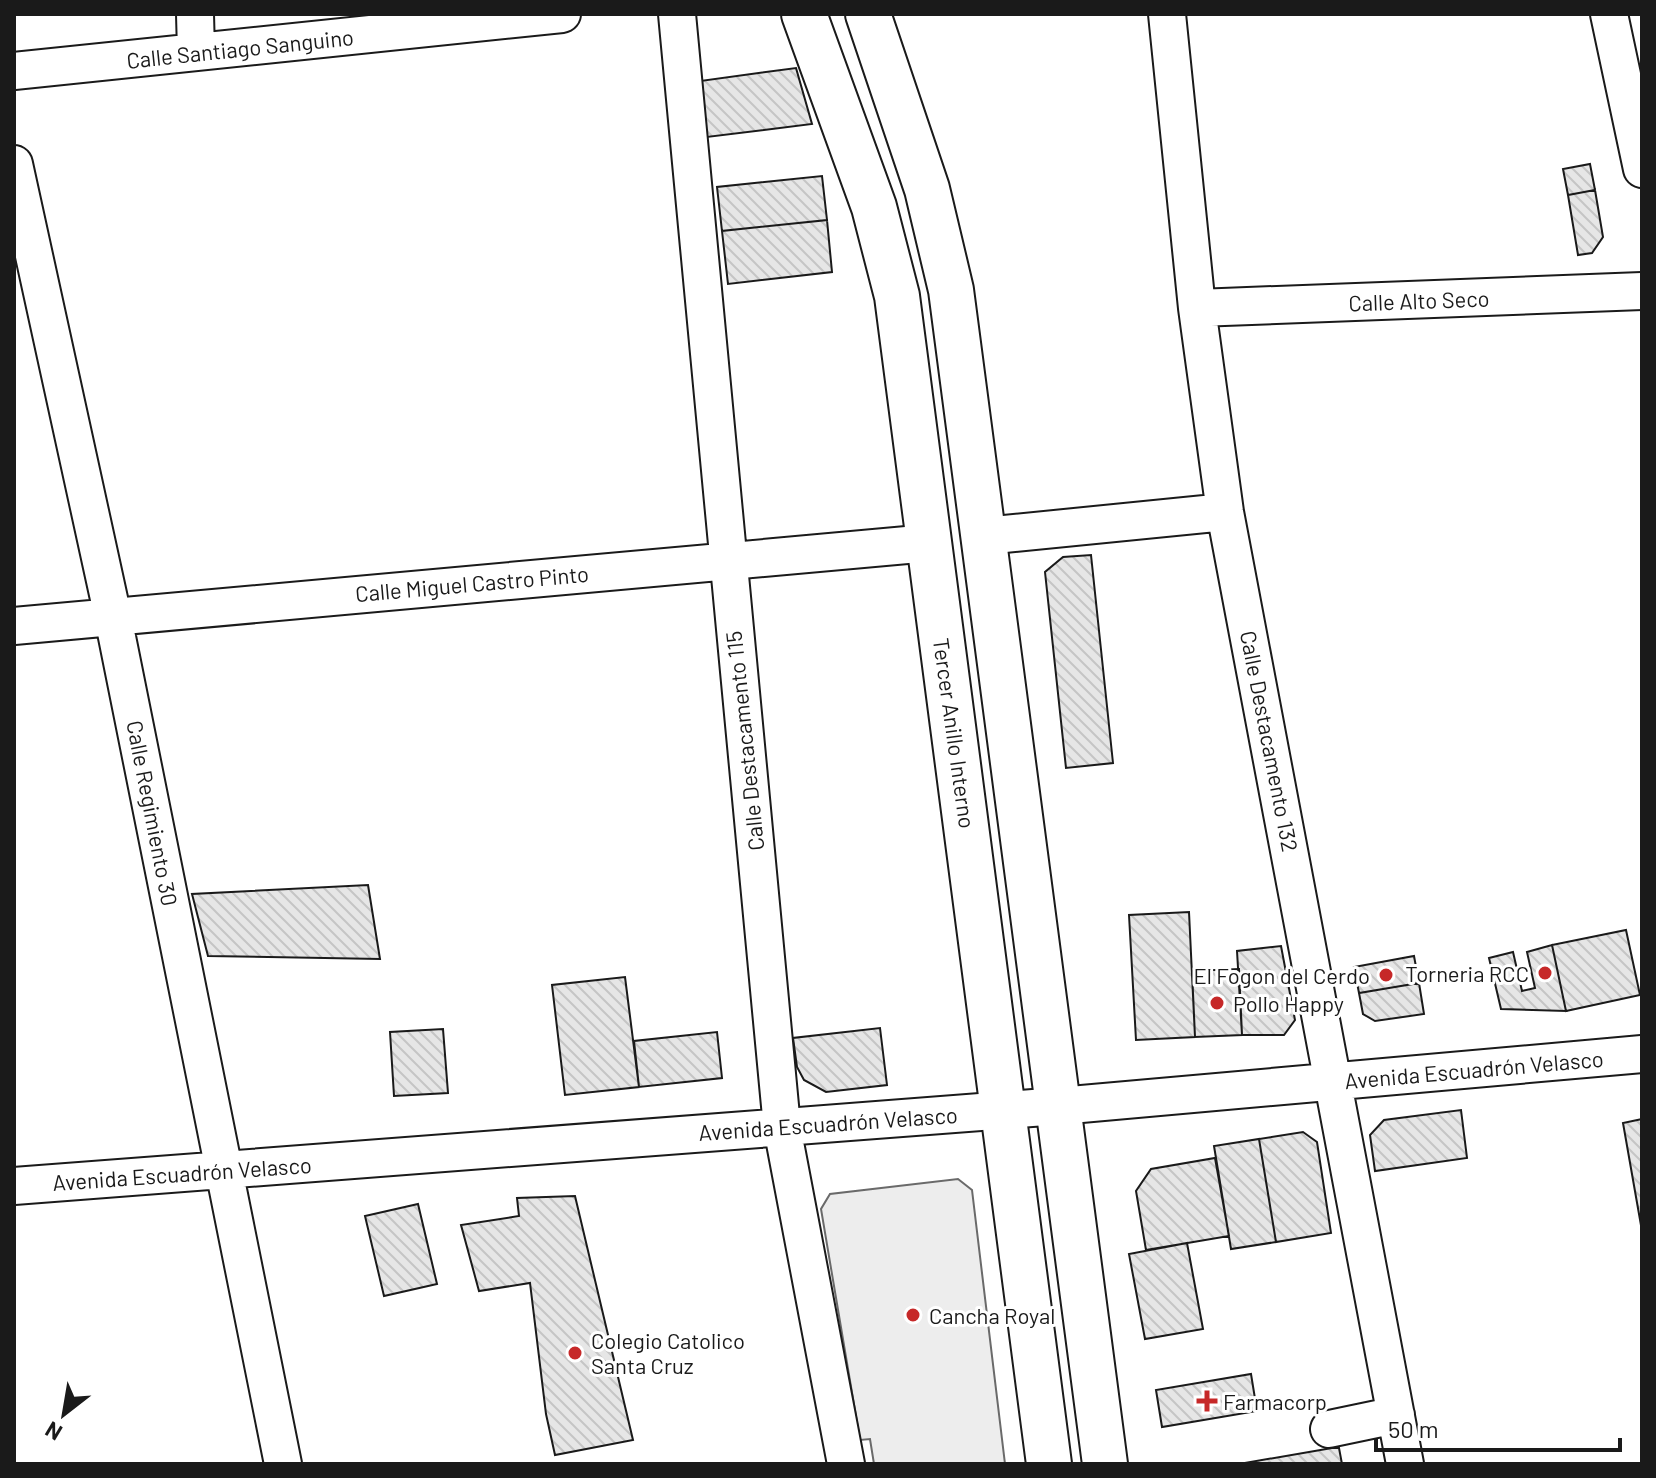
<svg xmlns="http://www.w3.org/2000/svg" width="1656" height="1478" viewBox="0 0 1656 1478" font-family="Barlow,sans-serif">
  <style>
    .built { fill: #ededed; stroke: #6a6a6a; stroke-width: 2 }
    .building { fill: url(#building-back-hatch); stroke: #1a1a1a; stroke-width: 2 }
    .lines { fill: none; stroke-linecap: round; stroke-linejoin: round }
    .minor-casing { stroke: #1a1a1a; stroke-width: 40 }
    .major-casing { stroke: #1a1a1a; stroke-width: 48 }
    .minor { stroke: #fff; stroke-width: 36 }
    .major { stroke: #fff; stroke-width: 44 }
    .poi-dot { fill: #c62828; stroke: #fff; stroke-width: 3 }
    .labels { text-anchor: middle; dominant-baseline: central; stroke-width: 6; stroke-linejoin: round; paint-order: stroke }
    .street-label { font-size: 22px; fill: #1a1a1a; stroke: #fff }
    .poi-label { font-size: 22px; fill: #1a1a1a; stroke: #fff; text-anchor: start }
  </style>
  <defs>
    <pattern id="building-back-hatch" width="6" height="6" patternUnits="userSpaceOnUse" patternTransform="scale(2)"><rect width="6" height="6" fill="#e6e6e6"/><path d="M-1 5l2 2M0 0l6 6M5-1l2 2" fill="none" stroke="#c5c5c5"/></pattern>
  </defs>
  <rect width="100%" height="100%" fill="#fff"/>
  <!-- built -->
  <path class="built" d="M958,1179L972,1190L1005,1464H874L870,1439L860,1440L821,1209L830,1194Z"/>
  <!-- building -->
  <path class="building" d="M796,68L812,124L707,137L700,81Z
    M1590,164L1595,190L1568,195L1563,169Z
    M822,176L827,220L722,231L717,187Z
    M1595,190L1603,237L1592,253L1578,255L1568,195Z
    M827,220L832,272L728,284L722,231Z
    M1091,555L1113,763L1066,768L1045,572L1063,557Z
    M368,885L380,959L208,956L192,894Z
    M1189,912L1195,1037L1136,1040L1129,915Z
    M1626,930L1640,995L1566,1011L1552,945Z
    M1552,945L1566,1011L1501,1009L1489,958L1513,952L1522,991L1535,988L1527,952Z
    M1281,946L1295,1020L1284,1035H1242L1237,951Z
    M1414,956L1419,983L1359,993L1354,967Z
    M1239,969L1242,1035L1195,1037L1192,971Z
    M625,977L639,1087L565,1095L552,985Z
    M1419,983L1424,1014L1375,1021L1363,1014L1359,993Z
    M880,1028L887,1085L826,1092L804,1080L797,1067L793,1038Z
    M443,1029L448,1093L394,1096L390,1032Z
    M717,1032L722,1078L639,1087L634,1041Z
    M1461,1110L1467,1158L1375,1171L1370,1135L1384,1120Z
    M1642,1119V1231L1623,1123Z
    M1303,1132L1317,1142L1331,1233L1276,1242L1259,1139Z
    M1259,1139L1276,1242L1231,1249L1214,1146Z
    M1215,1158L1229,1236L1146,1250L1136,1191L1151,1169Z
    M575,1196L633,1440L555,1455L546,1414L530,1283L479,1291L461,1225L519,1216L517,1198Z
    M418,1204L437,1284L384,1296L365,1216Z
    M1187,1243L1203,1329L1145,1339L1129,1254Z
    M1251,1374L1257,1411L1162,1427L1156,1390Z
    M1332,1448H1339L1342,1464H1239Z"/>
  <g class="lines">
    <!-- minor casing -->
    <g class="minor-casing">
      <path id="minor" d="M195,14L196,52
        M677,14L782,1127L846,1464
        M1167,14L1197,308L1225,512L1405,1464
        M1609,14L1642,169
        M14,71L562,14
        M14,164L113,617L283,1464
        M1197,308L1642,291
        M984,536L1225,512
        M14,626L929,543
        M14,1186L1059,1106L1642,1054
        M1329,1429L1396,1415"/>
    </g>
    <!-- major casing -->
    <g class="major-casing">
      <path id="major" d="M804,14L874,207L897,296L1049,1464
        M868,14L927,189L951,290L1105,1464"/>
    </g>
    <!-- minor -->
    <use href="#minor" class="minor"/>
    <!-- major -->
    <use href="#major" class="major"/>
  </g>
  <!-- markers -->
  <g class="poi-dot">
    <circle cx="1545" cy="973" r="8"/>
    <circle cx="1386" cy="975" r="8"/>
    <circle cx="1217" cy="1003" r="8"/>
    <circle cx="913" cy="1315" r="8"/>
    <circle cx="575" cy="1353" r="8"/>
    <path d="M1203 1389h8v8h8v8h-8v8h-8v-8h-8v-8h8z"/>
  </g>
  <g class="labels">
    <!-- street labels -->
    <g class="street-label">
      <text transform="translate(240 48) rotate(-6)">Calle Santiago Sanguino</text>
      <text transform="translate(1419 300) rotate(-2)">Calle Alto Seco</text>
      <text transform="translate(472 583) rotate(-5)">Calle Miguel Castro Pinto</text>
      <text transform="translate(955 733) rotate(82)">Tercer Anillo Interno</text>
      <text transform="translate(744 741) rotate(-96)">Calle Destacamento 115</text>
      <text transform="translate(1270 741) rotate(79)">Calle Destacamento 132</text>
      <text transform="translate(153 813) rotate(79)">Calle Regimiento 30</text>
      <text transform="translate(1474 1069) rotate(-5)">Avenida Escuadrón Velasco</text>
      <text transform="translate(828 1123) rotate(-4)">Avenida Escuadrón Velasco</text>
      <text transform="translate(182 1173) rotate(-4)">Avenida Escuadrón Velasco</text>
    </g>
    <!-- poi labels -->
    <g class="poi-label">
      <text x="1529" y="973" text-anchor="end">Torneria RCC</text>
      <text x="1370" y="975" text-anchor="end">El Fogon del Cerdo</text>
      <text x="1233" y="1003">Pollo Happy</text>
      <text x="929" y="1315">Cancha Royal</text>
      <text x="591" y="1340">Colegio Catolico<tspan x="591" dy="25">Santa Cruz</tspan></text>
      <text x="1223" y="1401">Farmacorp</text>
    </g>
  </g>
  <!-- border -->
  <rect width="1656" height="1478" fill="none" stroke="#1a1a1a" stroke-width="32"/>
  <!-- north arrow -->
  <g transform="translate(64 1414) rotate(211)" stroke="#ffffff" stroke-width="6" paint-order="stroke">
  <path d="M0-6L14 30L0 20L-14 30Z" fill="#1a1a1a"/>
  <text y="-12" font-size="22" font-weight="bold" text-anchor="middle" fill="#1a1a1a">N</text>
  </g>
  <!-- scale -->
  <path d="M1376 1438v12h244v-12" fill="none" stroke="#1a1a1a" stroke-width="4"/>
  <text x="1388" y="1438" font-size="24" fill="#1a1a1a" stroke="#ffffff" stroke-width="6" paint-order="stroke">50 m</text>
</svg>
